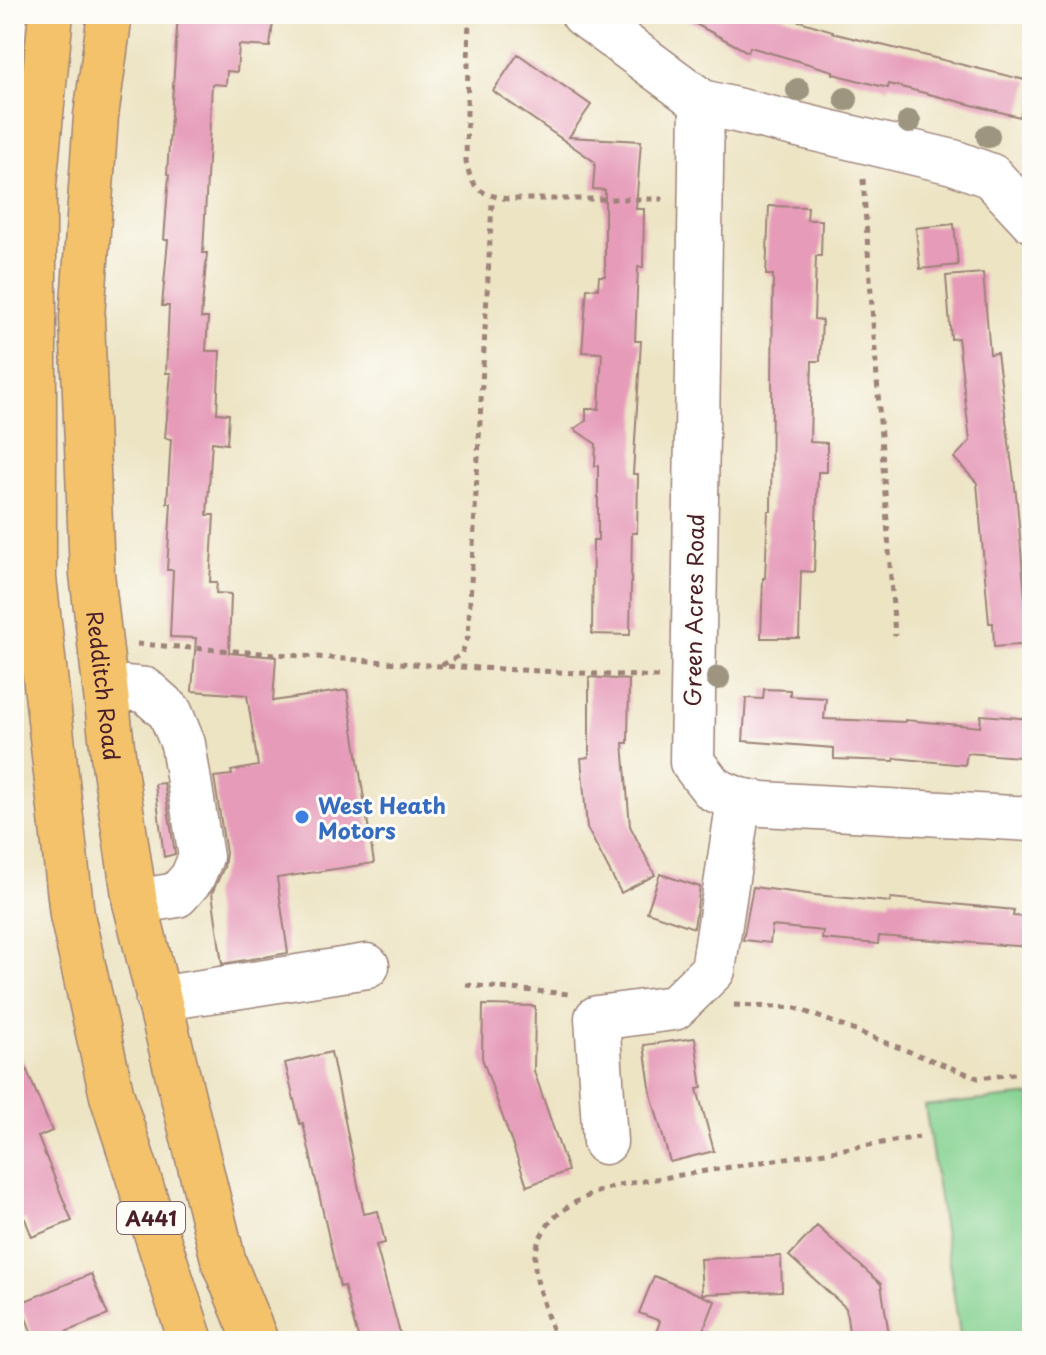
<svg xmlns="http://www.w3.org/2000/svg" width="1046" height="1355" viewBox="0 0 1046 1355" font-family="'Playpen Sans',sans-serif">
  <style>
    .green { fill: #84d190; stroke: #67785e; stroke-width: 2 }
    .building { fill: #e69bb9 }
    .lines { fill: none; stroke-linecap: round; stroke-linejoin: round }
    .minor-casing { stroke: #9c8278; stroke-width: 47 }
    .highway-casing { stroke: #9c8278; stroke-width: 47 }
    .path { stroke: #9c8278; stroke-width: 5; stroke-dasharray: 6 6; stroke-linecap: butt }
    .minor { stroke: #fff; stroke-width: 44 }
    .highway { stroke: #f3c26a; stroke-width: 44 }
    .tree { fill: #9d9580 }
    .shop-dot { fill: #3f7fe0; stroke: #fdfcf7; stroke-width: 3 }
    .labels { text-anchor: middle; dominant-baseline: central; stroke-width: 6; stroke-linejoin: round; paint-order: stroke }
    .shield { fill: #fdfcf7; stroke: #806168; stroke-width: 2 }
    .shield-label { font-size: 20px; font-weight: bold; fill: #4a1f2b }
    .street-label { font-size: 22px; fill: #4a1f2b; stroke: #fdfcf7 }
    .shop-label { font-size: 22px; font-weight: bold; fill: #366cbe; stroke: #fdfcf7; text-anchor: start }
  </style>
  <rect width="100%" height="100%" fill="#fdfcf7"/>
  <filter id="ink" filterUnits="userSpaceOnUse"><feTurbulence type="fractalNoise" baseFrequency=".0125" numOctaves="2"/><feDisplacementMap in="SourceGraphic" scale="16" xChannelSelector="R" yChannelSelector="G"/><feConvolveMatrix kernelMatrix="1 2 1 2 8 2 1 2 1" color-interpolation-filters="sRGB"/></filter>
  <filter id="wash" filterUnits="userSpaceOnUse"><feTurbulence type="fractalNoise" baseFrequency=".006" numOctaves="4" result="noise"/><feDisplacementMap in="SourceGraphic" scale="32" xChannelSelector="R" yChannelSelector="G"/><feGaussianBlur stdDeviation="1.8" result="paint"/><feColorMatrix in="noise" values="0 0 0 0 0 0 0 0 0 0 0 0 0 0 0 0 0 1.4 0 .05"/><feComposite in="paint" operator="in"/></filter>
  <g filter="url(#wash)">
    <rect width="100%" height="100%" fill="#ede4c4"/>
    <!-- green -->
    <path class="green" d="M1032,1095V1341H961L925,1106Z"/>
    <g id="blocks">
      <!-- building -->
      <path class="building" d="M178,14H274L270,47L239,45L237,72L227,71L226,85L212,84L203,253H207L201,318H208L206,351H220L217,413L229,414L227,444L212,442L207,515H214L210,582H217L216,593L231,594L229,653L276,657L273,701L347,690L374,863L277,878L288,953L222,964L212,893L224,867L226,853L214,777L232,775L231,771L258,766L247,695L192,691L196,638L170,637L173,570H167L171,503H167L171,439L165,438L171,373H166L169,306H162L168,240H164L169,175L167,174Z
        M677,14H776L833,31L832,33L1029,81L1020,117L889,84L888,88L833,74V71L750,47L748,52Z
        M518,54L591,105L569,137L641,141L636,209H644L643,267H638L635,341H641L633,474H638L637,533H632L630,635L592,634L593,540H598V466H595L596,444L574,429L586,421V409H599L602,353L582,352L587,288L598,289L599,276H605V190L593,189L595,162L493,91Z
        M769,206L808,207L807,220H822L821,256H816L814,319L822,320L820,361H812L810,442L827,443V472H818L814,572L801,571L799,638H761L763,578H765L768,511H771L773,275H766Z
        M954,224L958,265L920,269L916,228Z
        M983,273L990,354L997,353L1017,502L1029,644L994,647L993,623H989L977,483L954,458L970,441L958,338L951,339L946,276Z
        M589,677L629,680L628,743H623L630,826L655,875L621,893L587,828L581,758L589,757Z
        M764,689L790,690V696L826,698L824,719L905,722V720L980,727L981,715L1032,719V758L967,753L965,765L895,758L894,761L834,759V748L743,741L746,698L763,699Z
        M164,783L175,854L164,857L155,784Z
        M660,874L700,887L694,928L647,912Z
        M753,887L815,895L890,902L891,898L1014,910L1013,916L1032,917V947L879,936L878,944L822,939L823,931L772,926L770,943L743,940Z
        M483,1005L535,1006L534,1071L568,1171L527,1186L482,1058Z
        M695,1038L702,1088L697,1089L714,1151L670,1162L651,1094L644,1045Z
        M14,1039L52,1131L38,1137L72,1221L32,1237L25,1219L14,1224Z
        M331,1052L364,1214L378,1211L385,1243L376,1245L402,1341H359L344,1286L340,1287L303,1123L300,1124L285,1063Z
        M817,1226L881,1284L890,1341H850L846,1308L789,1256Z
        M781,1256L782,1291L702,1294L700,1259Z
        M91,1274L108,1315L43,1341H35L20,1303Z
        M654,1276L715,1301L699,1341H653L660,1321L639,1313Z"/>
    </g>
  </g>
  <g filter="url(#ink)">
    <use href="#blocks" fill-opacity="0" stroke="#9c8278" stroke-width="2"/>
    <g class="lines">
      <!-- minor casing -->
      <g class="minor-casing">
        <path id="minor" d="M583,14L702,102L953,162L991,176L1032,220
          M702,102L692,762L713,789L739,800L763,804L1032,819
          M105,686L145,690L170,712L183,744L201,857L192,878L177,895L135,902
          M158,999L367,966
          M605,1142L597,1018L674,1008L713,970L739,800"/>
      </g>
      <!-- highway casing -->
      <g class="highway-casing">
        <g id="highway">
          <path d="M51,14L34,185V578L72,915L112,1096L191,1341"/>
          <path id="s1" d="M110,14L96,116L82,318L92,574L114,763L135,902L224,1263L256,1341"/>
        </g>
      </g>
      <!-- path -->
      <path class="path" d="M469,14L466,161C472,190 480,194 508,199H663
        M863,179L895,636
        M137,644L441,666L658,677
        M442,665L461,655L468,637L492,204
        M466,985L569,994
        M734,1005L796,1008L978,1078L1032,1072
        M14,1337L15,1341
        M556,1341C549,1319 532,1277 535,1255C542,1213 582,1196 618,1185L919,1137"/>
      <!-- minor -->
      <use href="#minor" class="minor"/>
      <!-- highway -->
      <use href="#highway" class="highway"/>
    </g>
    <!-- trees -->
    <g class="tree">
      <circle cx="798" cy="90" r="12"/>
      <circle cx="846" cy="99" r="12"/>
      <circle cx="909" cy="122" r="12"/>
      <circle cx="988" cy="136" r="12"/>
      <circle cx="718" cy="678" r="12"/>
    </g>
  </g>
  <!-- markers -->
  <circle class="shop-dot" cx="302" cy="817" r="8"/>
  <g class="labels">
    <!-- shield labels -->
    <rect class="shield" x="117" y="1202" width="68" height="32" rx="6"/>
    <g class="shield-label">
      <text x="151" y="1218">A441</text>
    </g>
    <!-- street labels -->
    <g class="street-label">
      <text transform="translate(693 610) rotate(-89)">Green Acres Road</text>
      <text stroke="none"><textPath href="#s1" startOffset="674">Redditch Road</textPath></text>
    </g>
    <!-- shop labels -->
    <g class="shop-label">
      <text x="318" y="804">West Heath<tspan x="318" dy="25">Motors</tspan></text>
    </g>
  </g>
  <!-- margin -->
  <rect width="1046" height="1355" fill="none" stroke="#fdfcf7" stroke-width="48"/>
</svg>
